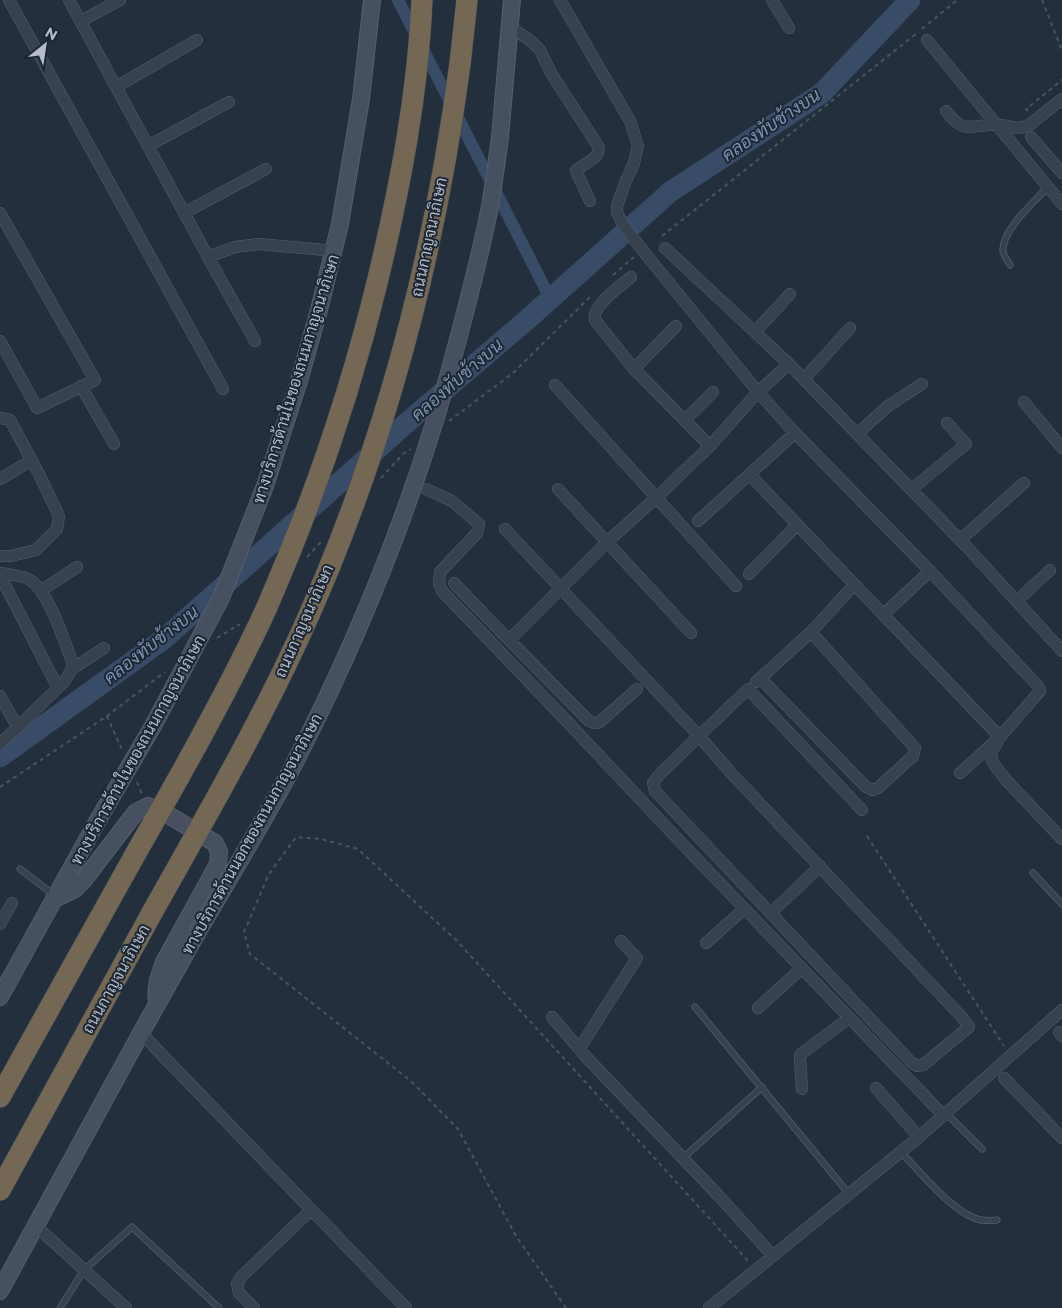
<svg xmlns="http://www.w3.org/2000/svg" width="1062" height="1308" viewBox="0 0 1062 1308" font-family="Montserrat,Sarabun,sans-serif">
  <style>
    .lines { fill: none; stroke-linecap: round; stroke-linejoin: round }
    .canal { stroke: #394c67; stroke-width: 12 }
    .river { stroke: #394c67; stroke-width: 21 }
    .lane-casing { stroke: #565f6c; stroke-width: 7 }
    .street-casing { stroke: #565f6c; stroke-width: 12 }
    .secondary-casing { stroke: #565f6c; stroke-width: 18 }
    .highway-casing { stroke: #434c59; stroke-width: 22 }
    .path { stroke: #44595c; stroke-width: 2; stroke-dasharray: 4 4; stroke-linecap: butt }
    .lane { stroke: #38414e; stroke-width: 5.5 }
    .street { stroke: #38414e; stroke-width: 11 }
    .secondary { stroke: #465061; stroke-width: 16 }
    .highway { stroke: #746855; stroke-width: 21 }
    .street-bridge-casing { stroke: #565f6c; stroke-width: 12; stroke-linecap: butt }
    .secondary-bridge-casing { stroke: #565f6c; stroke-width: 18; stroke-linecap: butt }
    .highway-bridge-casing { stroke: #434c59; stroke-width: 22; stroke-linecap: butt }
    .street-bridge { stroke: #38414e; stroke-width: 11 }
    .secondary-bridge { stroke: #465061; stroke-width: 16 }
    .highway-bridge { stroke: #746855; stroke-width: 21 }
    .labels { text-anchor: middle; dominant-baseline: central; stroke-width: 4; stroke-linejoin: round; paint-order: stroke }
    .street-label { font-size: 16px; fill: #b4bcc9; stroke: #1d2633 }
    .water-label { font-size: 18px; font-style: italic; fill: #7c92b1; stroke: #1d2633 }
  </style>
  <rect width="100%" height="100%" fill="#242f3e"/>
  <g class="lines">
    <!-- canal -->
    <path class="canal" d="M398,0L550,298"/>
    <!-- river -->
    <path class="river" d="M0,757L165,638L403,426L529,318L670,192L822,93L910,0"/>
    <!-- lane casing -->
    <g class="lane-casing">
      <path id="lane" d="M1010,265C1008,261 1003,255 1003,251C1001,231 1035,201 1048,187
        M20,869L54,895
        M1033,873L1062,904
        M695,1007L849,1194
        M947,1114L982,1149
        M901,1152C920,1172 948,1207 974,1218C981,1221 989,1221 997,1220
        M683,1158L762,1087
        M60,1308L84,1270L132,1227L219,1308"/>
    </g>
    <!-- street casing -->
    <g class="street-casing">
      <path id="street" d="M9,0L223,389
        M69,0L208,257L235,247L259,244L335,251
        M560,0L630,121L638,146L634,163L625,183L617,206V212L623,225
        M772,0L789,28
        M81,21L120,0
        M510,27L531,41L540,50L551,73L598,146C602,159 583,163 576,171L590,201
        M927,40L996,124L1018,128L1028,126L1062,99
        M116,87L197,40
        M946,111C963,134 970,126 996,124L1062,204
        M1031,137L1062,173
        M148,146L229,102
        M0,213L95,380L37,408L0,341
        M184,213L266,169
        M665,248L789,364L967,547L1062,651
        M208,257L255,341
        M648,257L758,392L795,433L930,571L883,615
        M631,277C621,286 591,306 595,320L634,369L710,446
        M755,332L790,294
        M634,369L676,326
        M804,379L850,328
        M555,385L736,586
        M81,386L114,444
        M1024,402L1062,448
        M0,418L10,420L40,476L59,516L57,529L36,550L11,556H0
        M685,420L713,392
        M857,434L888,406L922,384
        M750,475L1000,737
        M0,479L32,460
        M426,489L452,501L479,524L477,533L440,572L439,584L442,591L559,713L690,852L944,1116
        M558,489L691,633
        M911,490L966,444L947,423
        M698,521L795,433
        M505,529L699,736L748,689L862,810
        M960,540L1024,483
        M930,571L1038,686L1040,691L1000,737L960,773
        M0,573C10,575 22,575 30,580C48,590 65,642 72,662V669L64,682L0,744
        M749,574L797,525
        M0,575L58,688
        M454,583L509,640L607,542L657,497L710,446L758,392L789,364
        M42,590L77,567
        M1017,601L1050,570
        M509,640L588,720C594,724 597,724 602,720L637,689
        M72,669L104,648
        M760,678L866,787L873,790L878,788L913,756L915,748L811,632
        M756,682L811,632L854,585
        M0,696L18,728
        M699,736L732,774L961,1016L969,1027L923,1065L917,1066L912,1063L655,791L653,783L658,776Z
        M997,743L991,752L992,760L996,767L1007,781L1062,839
        M771,913L820,866
        M0,924L12,903
        M706,943L744,909
        M758,1008L802,968
        M552,1017L588,1059L718,1195L773,1256
        M1059,1032L1062,1036
        M141,1033L406,1308
        M579,1049L637,958L621,941
        M1004,1078L1062,1138
        M876,1088L919,1137
        M802,1089L800,1058L801,1054L849,1018
        M36,1226L126,1308
        M254,1308L239,1293L237,1284L242,1276L311,1210
        M709,1308L919,1137L1062,1010"/>
    </g>
    <!-- secondary casing -->
    <g class="secondary-casing">
      <path id="secondary" d="M500,137L512,0
        M299,381L319,310L340,224L361,99L372,0
        M54,899L75,889L83,881L136,812L148,806L160,810L215,843L219,852L218,864L164,962C159,976 155,986 157,1001
        M0,997L98,820
        M0,1291L141,1033L196,935"/>
    </g>
    <!-- highway casing -->
    <g class="highway-casing">
      <path id="highway" d="M460,64L467,0
        M0,1097L136,853
        M0,1190L153,911"/>
    </g>
    <!-- path -->
    <path class="path" d="M1042,0L1062,50
      M922,29L957,0
      M1028,111L1026,109L1062,80
      M662,236L917,33
      M613,275L634,257
      M449,421L513,373L590,297
      M381,478L403,454L411,449
      M307,557L321,542
      M217,638L240,624
      M107,716L122,750
      M137,782L142,794
      M0,787L107,716L165,672
      M867,836L1004,1046
      M566,1308L516,1236L458,1129L412,1082L250,954L244,932L269,874L296,837L321,839L358,849L458,942L749,1262"/>
    <!-- lane -->
    <use href="#lane" class="lane"/>
    <!-- street -->
    <use href="#street" class="street"/>
    <!-- secondary -->
    <use href="#secondary" class="secondary"/>
    <!-- highway -->
    <use href="#highway" class="highway"/>
    <!-- street-bridge casing -->
    <g class="street-bridge-casing">
      <path id="street-bridge" d="M623,225L648,257"/>
    </g>
    <!-- secondary-bridge casing -->
    <g class="secondary-bridge-casing">
      <path id="secondary-bridge" d="M98,820L153,726L221,598L265,486L299,381
        M196,935C228,880 261,826 291,770C363,631 421,484 460,332C471,290 482,248 490,206C494,183 497,160 500,137"/>
    </g>
    <!-- highway-bridge casing -->
    <g class="highway-bridge-casing">
      <path id="highway-bridge" d="M136,853C180,776 223,700 261,620C271,599 279,578 288,557C325,466 355,374 378,279C400,187 418,94 422,0
        M153,911C204,820 257,729 301,633C383,453 434,260 460,64"/>
    </g>
    <!-- street-bridge -->
    <use href="#street-bridge" class="street-bridge"/>
    <!-- secondary-bridge -->
    <use href="#secondary-bridge" class="secondary-bridge"/>
    <!-- highway-bridge -->
    <use href="#highway-bridge" class="highway-bridge"/>
  </g>
  <g class="labels">
    <!-- street labels -->
    <g class="street-label">
      <text transform="translate(429 237) rotate(-78)">ถนนกาญจนาภิเษก</text>
      <text transform="translate(296 379) rotate(-73)">ทางบริการด้านในของถนนกาญจนาภิเษก</text>
      <text transform="translate(304 621) rotate(-66)">ถนนกาญจนาภิเษก</text>
      <text transform="translate(138 750) rotate(-61)">ทางบริการด้านในของถนนกาญจนาภิเษก</text>
      <text transform="translate(252 834) rotate(-61)">ทางบริการด้านนอกของถนนกาญจนาภิเษก</text>
      <text transform="translate(116 979) rotate(-61)">ถนนกาญจนาภิเษก</text>
    </g>
    <!-- water labels -->
    <g class="water-label">
      <text transform="translate(771 125) rotate(-34)">คลองทับช้างบน</text>
      <text transform="translate(457 380) rotate(-41)">คลองทับช้างบน</text>
      <text transform="translate(151 645) rotate(-38)">คลองทับช้างบน</text>
    </g>
  </g>
  <!-- north arrow -->
  <g transform="translate(45 45) rotate(30)" stroke="#1d2633" stroke-width="4" paint-order="stroke">
  <path d="M0-4L9 19L0 12L-9 19Z" fill="#b4bcc9"/>
  <text y="-8" font-size="14" font-weight="bold" text-anchor="middle" fill="#b4bcc9">N</text>
  </g>
</svg>
